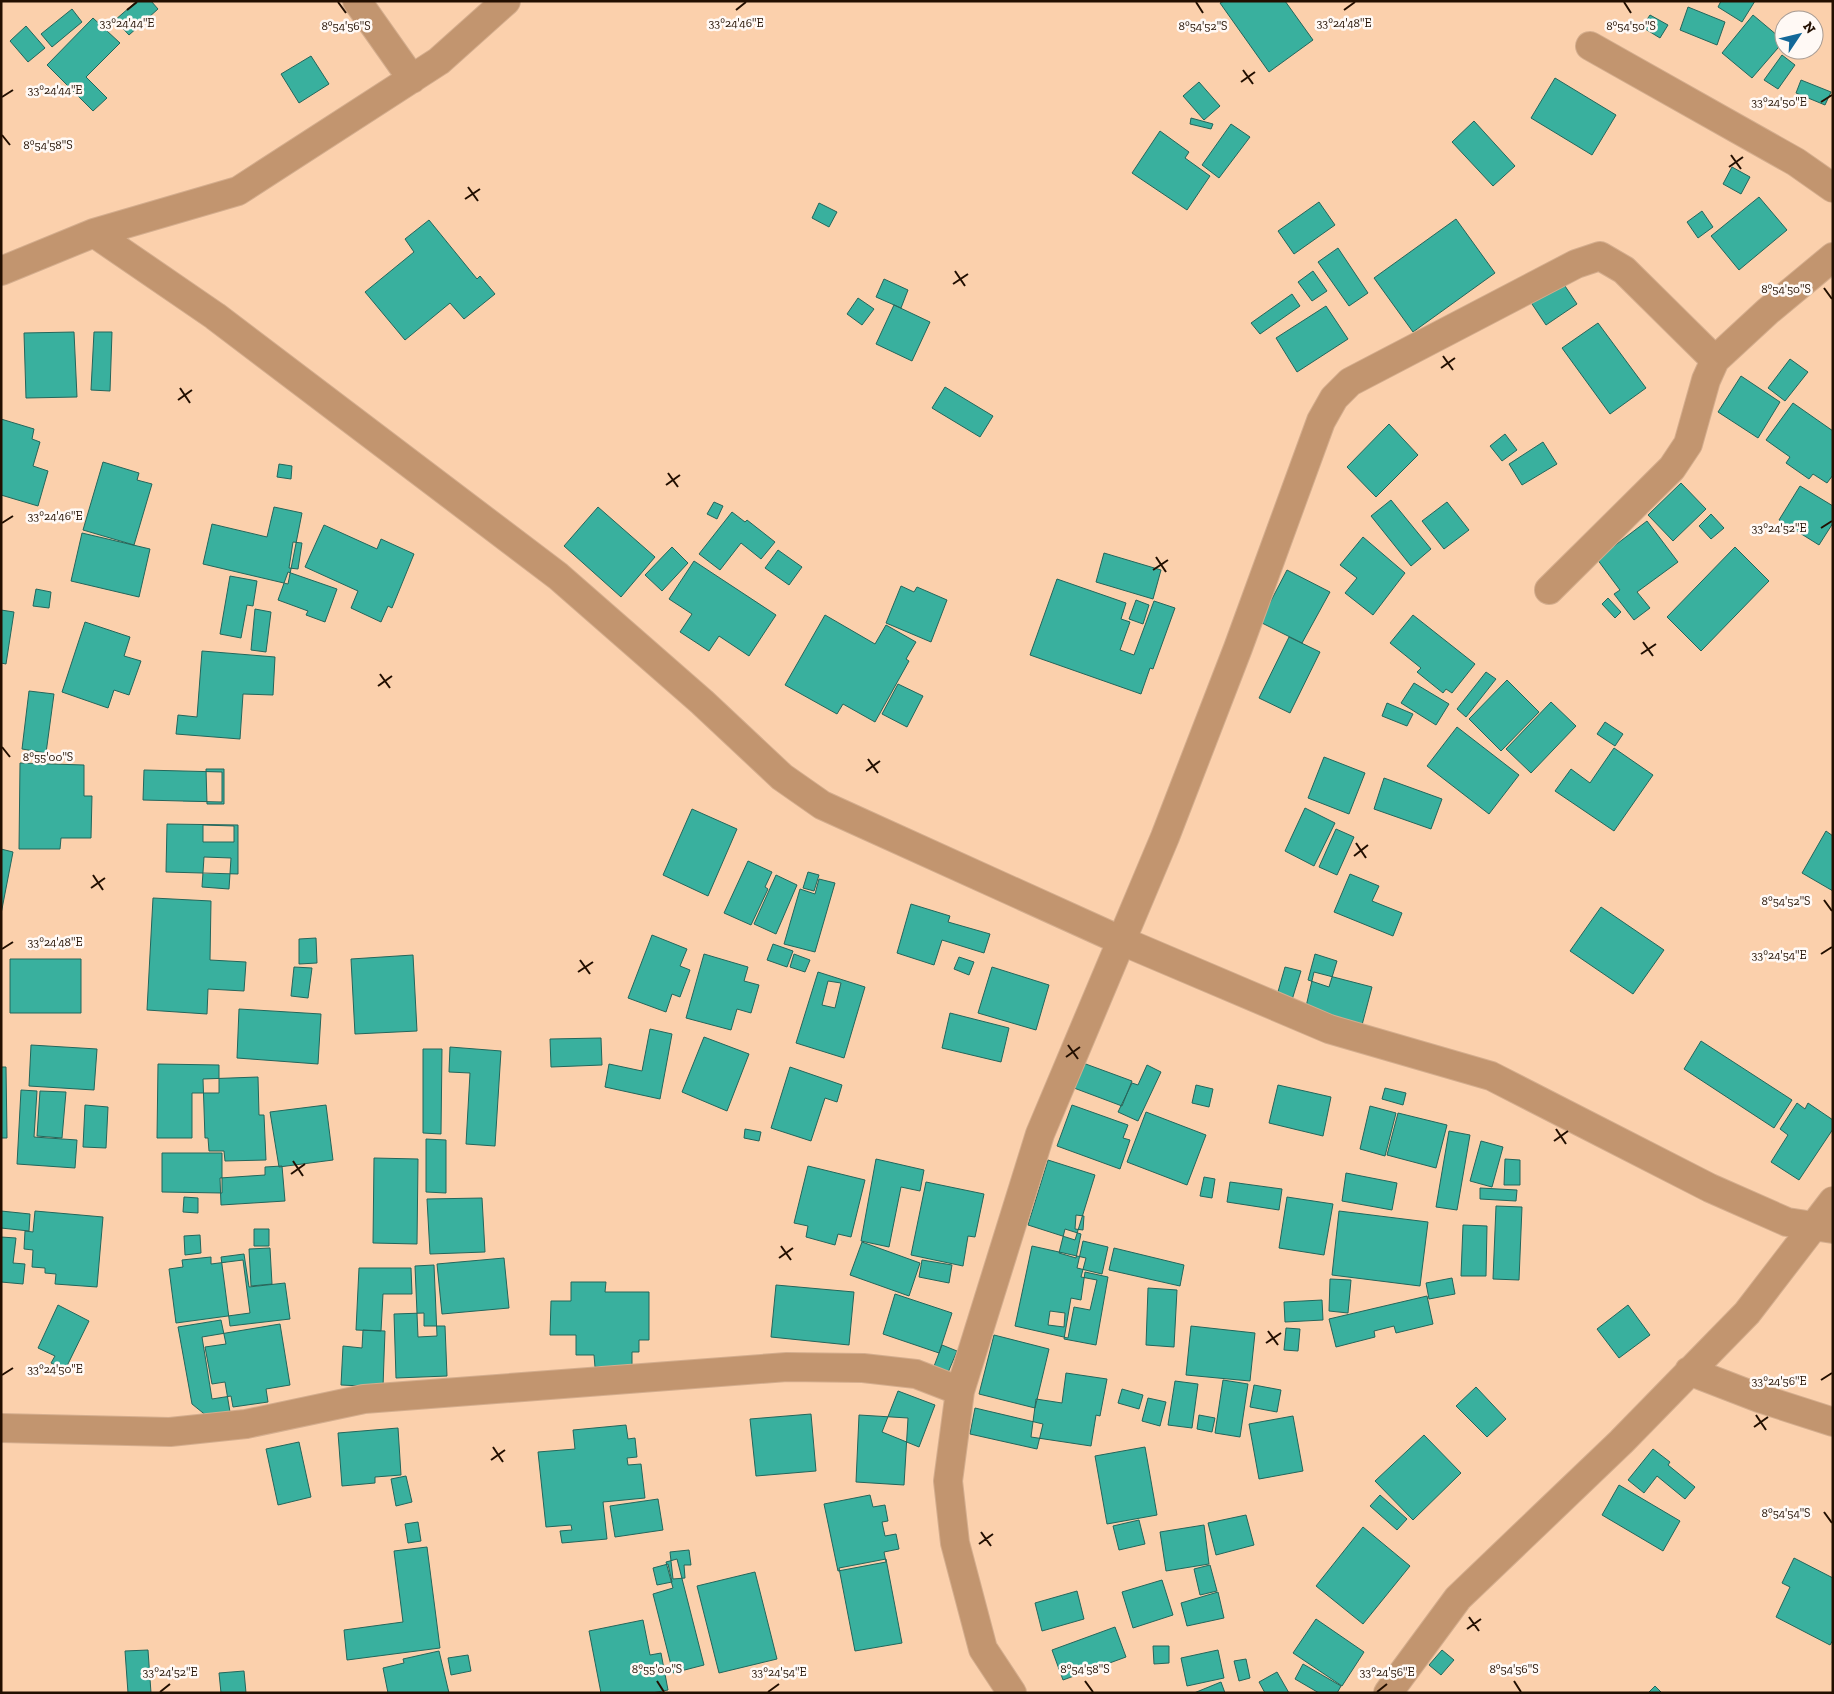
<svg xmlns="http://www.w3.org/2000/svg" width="1834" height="1694" viewBox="0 0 1834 1694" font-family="'Zilla Slab',serif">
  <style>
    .building { fill: #39b09e; stroke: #24665b; fill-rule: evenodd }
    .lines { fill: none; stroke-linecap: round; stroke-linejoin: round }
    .minor-casing { stroke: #d4ad8d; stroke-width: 30 }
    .minor { stroke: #c2956f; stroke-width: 28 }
    .ticks { fill: none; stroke: #220f01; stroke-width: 2 }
    .ticks-label { font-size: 12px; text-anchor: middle; fill: #220f01; stroke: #fff9f5; stroke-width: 5; stroke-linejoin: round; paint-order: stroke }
  </style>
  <rect width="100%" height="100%" fill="#fbd0ac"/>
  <!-- building -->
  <path class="building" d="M137,1H151L158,9L129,35L115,20Z
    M1224,1H1285L1313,40L1269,72L1220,3Z
    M1721,1H1755L1742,22L1718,7Z
    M1688,7L1725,22L1717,45L1680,30Z
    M72,9L82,22L52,47L41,34Z
    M1650,15L1668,25L1660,38L1642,27Z
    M1753,15L1784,41L1752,78L1722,53Z
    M93,18L120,43L86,77L107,98L93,111L47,65Z
    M26,26L45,48L28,62L10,41Z
    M1782,55L1795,65L1778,89L1764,80Z
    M311,56L329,84L299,103L281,74Z
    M1555,78L1616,115L1592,155L1531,118Z
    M1801,80L1831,92L1825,105L1796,93Z
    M1199,82L1220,106L1204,120L1183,96Z
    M1191,118L1213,124L1211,129L1190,124Z
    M1474,121L1515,166L1493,186L1452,142Z
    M1231,124L1250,137L1219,178L1202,165Z
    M1160,131L1189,152L1185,158L1210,176L1187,210L1132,173Z
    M1732,167L1750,177L1741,194L1723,184Z
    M1759,197L1787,230L1739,270L1711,236Z
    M1319,202L1335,225L1294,254L1278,231Z
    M819,203L837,212L829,227L812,218Z
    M1702,211L1713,227L1698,238L1687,222Z
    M1456,219L1495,273L1413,332L1374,278Z
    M429,220L477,279L480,276L495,294L464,319L450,303L405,340L365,292L414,252L405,239Z
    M1338,248L1368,293L1349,306L1318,262Z
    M1313,271L1327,291L1312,301L1298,282Z
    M884,279L908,290L901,308L876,297Z
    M1561,280L1577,304L1546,325L1530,301Z
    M1292,294L1300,306L1260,334L1251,323Z
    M858,298L874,309L862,325L847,314Z
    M894,305L930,322L912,361L876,344Z
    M1326,306L1348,339L1297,372L1276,338Z
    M1598,323L1646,388L1610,414L1562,348Z
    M74,332L77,397L26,398L24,333Z
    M94,332H112L110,391L91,390Z
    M1790,359L1808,372L1785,401L1768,388Z
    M1741,376L1780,402L1758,438L1718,412Z
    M945,387L993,416L980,437L932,408Z
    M1793,403L1833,431V475L1827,483L1813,474L1809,479L1786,463L1790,457L1766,440Z
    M1,419L34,429L32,439L40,442L33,466L48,471L38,506L1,495Z
    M1389,424L1418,455L1376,497L1347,467Z
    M1505,434L1517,450L1502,461L1490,446Z
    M1543,442L1557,464L1522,485L1509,464Z
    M103,462L139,473L137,480L152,484L134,545L83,530Z
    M279,464L292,466L291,479L277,477Z
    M1681,483L1706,509L1673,541L1648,515Z
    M1800,486L1833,506V523L1819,545L1779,520Z
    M1391,500L1431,549L1411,566L1371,516Z
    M714,502L723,506L717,519L707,514Z
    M1447,502L1469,530L1444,549L1422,521Z
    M274,507L302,513L288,584L203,564L212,524L267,537Z
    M598,507L655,557L621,597L564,546Z
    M732,512L745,522L747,520L775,542L761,559L741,543L720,570L699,554Z
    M1711,514L1724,528L1711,539L1699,526Z
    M1647,521L1678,562L1637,592L1650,608L1634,620L1614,594L1620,590L1597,559Z
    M324,525L377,549L381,539L414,554L392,608L388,606L381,622L351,608L358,591L305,567Z
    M82,533L150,549L139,597L71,581Z
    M1363,537L1405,573L1373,615L1345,593L1357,578L1340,565Z
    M293,542L302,543L298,569L289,568Z
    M672,547L688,563L662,591L645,575Z
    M1735,547L1769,581L1701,651L1667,617Z
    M778,550L802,567L789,585L765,568Z
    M1104,553L1161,570L1153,599L1096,582Z
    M694,561L776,615L749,656L719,636L709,651L680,632L692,614L669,599Z
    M1287,570L1330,592L1302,643L1260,622Z
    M288,572L337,589L325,622L306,615L308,611L278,600Z
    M230,576L257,581L253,606L247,605L241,638L220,634Z
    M1057,579L1126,603L1121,619L1130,622L1120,650L1134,655L1154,601L1175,608L1153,669L1150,668L1141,694L1030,655Z
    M901,586L914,592L917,587L947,600L931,642L886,623Z
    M36,589L51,592L49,608L33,606Z
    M1608,598L1621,612L1615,618L1602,604Z
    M1136,600L1149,605L1143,624L1129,619Z
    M255,609L271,612L266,652L251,650Z
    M1,610L14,612L6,664L1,663Z
    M825,615L875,644L886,625L916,642L906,659L909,661L875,722L843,704L837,714L785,685Z
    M1413,615L1475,664L1452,693L1446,689L1443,693L1417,672L1421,668L1390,643Z
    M85,622L130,637L124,656L141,661L129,695L114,690L108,708L62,692Z
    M1289,637L1320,652L1290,713L1259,698Z
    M202,651L275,657L273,695L243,694L240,739L176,734L178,715L197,717Z
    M1486,672L1496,679L1466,717L1457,709Z
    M1507,680L1539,712L1501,751L1469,719Z
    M1414,683L1449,704L1436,725L1401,703Z
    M898,684L923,696L907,727L882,714Z
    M29,691L54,694L46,753L22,749Z
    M1551,702L1576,726L1531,773L1506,749Z
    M1387,703L1413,714L1407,726L1382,716Z
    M1605,722L1623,734L1615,746L1597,734Z
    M1457,727L1519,775L1489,814L1427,766Z
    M1614,748L1653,775L1614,831L1555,791L1571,769L1590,783Z
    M1324,757L1365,773L1349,814L1308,798Z
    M20,763L84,765V796H92L91,838H61L60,849H19Z
    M206,769H224V804H207Z
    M144,770L222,772V802L143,800Z
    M1384,778L1442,799L1431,829L1374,809Z
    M1305,808L1335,823L1314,866L1285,851Z
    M692,809L737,829L708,896L663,875Z
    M167,824L238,825V874L166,872Z
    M203,825L234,826V842H203Z
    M1336,829L1354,837L1337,875L1319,867Z
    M1826,831L1833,836V891L1802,873Z
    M1,849L13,852L1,914Z
    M204,857L231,858L229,889L202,887Z
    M748,861L772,872L765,887L768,889L751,925L724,913Z
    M808,872L819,875L814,891L803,888Z
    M1350,874L1379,886L1372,901L1402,913L1393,936L1334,912Z
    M776,875L797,885L776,934L754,924Z
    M819,879L835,883L815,952L784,944L800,889L815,894Z
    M153,898L211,901L210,960L246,962L244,991L208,989L207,1014L147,1010Z
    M911,904L950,916L948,922L990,934L984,953L942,940L934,965L897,953Z
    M1601,907L1664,950L1633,994L1570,951Z
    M652,935L687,949L680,966L690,970L680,997L672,994L666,1012L628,998Z
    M316,938L317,963L299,964V939Z
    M773,944L793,951L787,967L767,960Z
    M704,954L748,967L744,981L759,985L751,1013L737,1009L731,1030L686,1018Z
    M794,954L810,960L805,972L790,967Z
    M1315,954L1337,961L1329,987L1308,980Z
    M413,955L417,1031L355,1034L351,959Z
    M959,957L974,962L969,975L954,969Z
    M10,959H81V1013H10Z
    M294,967L312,968L308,998L291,996Z
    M992,967L1049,985L1036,1030L978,1013Z
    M1285,967L1301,971L1291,1003L1276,999Z
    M818,972L865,987L844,1058L796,1043ZM828,981L841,983L835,1008L822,1005Z
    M1314,972L1372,987L1362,1025L1305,1011Z
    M239,1009L321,1014L318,1064L237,1058Z
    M950,1013L1009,1028L1001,1062L942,1048Z
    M650,1029L672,1034L660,1099L605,1087L609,1064L642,1071Z
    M704,1037L749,1054L727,1111L682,1092Z
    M601,1038L602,1065L551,1067L550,1039Z
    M1701,1041L1792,1100L1774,1128L1684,1069Z
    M31,1045L97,1049L94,1090L29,1086Z
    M450,1047L501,1051L495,1146L466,1144L470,1073L449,1072Z
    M423,1049H442L441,1134L423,1133Z
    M1083,1063L1132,1081L1122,1106L1074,1088Z
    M158,1064L219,1065V1093H192V1138H157Z
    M1147,1065L1161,1072L1138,1121L1118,1112L1132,1083L1138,1085Z
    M1,1067H6L7,1138H1Z
    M790,1067L842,1085L837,1102L825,1098L811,1141L771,1128Z
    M258,1077L259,1115H264L266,1160L225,1161L224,1151H209L208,1138H205L203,1079Z
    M1196,1085L1213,1089L1209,1107L1192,1103Z
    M1278,1085L1331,1097L1323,1136L1269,1123Z
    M1385,1088L1406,1093L1403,1105L1382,1099Z
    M21,1090L37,1091L34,1137L77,1140L75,1168L17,1164Z
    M40,1091L66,1092L62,1138L37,1136Z
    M1797,1103L1805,1109L1808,1103L1833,1120V1129L1799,1180L1771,1162L1788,1135L1780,1129Z
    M85,1105L108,1107L106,1148L83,1147Z
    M326,1105L333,1160L279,1167L270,1112Z
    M1072,1105L1128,1125L1123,1138L1130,1140L1120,1169L1057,1146Z
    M1370,1106L1396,1113L1385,1156L1360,1149Z
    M1146,1112L1206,1135L1187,1185L1127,1162Z
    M1398,1113L1447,1125L1436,1168L1387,1155Z
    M745,1129L761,1132L759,1141L744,1138Z
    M1449,1131L1470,1135L1457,1210L1436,1207Z
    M426,1139L446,1140V1193L426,1192Z
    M1481,1141L1503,1147L1492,1187L1470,1181Z
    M162,1153H222V1193L162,1192Z
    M374,1158L418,1159L417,1244L373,1243Z
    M876,1159L924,1170L920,1191L901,1187L889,1247L861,1241Z
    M1505,1159L1520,1160V1185H1504Z
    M1048,1160L1095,1175L1075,1240L1028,1225Z
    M282,1166L285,1201L221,1205L220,1178L265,1175V1167Z
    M808,1166L865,1180L851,1237L838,1234L835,1245L806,1237L808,1226L794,1223Z
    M1346,1173L1397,1183L1392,1210L1342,1201Z
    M1204,1177L1215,1179L1212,1198L1200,1196Z
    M926,1182L984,1194L975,1237L968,1236L963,1266L911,1255Z
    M1230,1182L1282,1189L1279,1210L1227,1202Z
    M1480,1188L1517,1190L1516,1201L1480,1199Z
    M184,1197L198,1198V1213L183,1212Z
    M1287,1197L1333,1204L1324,1255L1279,1248Z
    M482,1198L485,1252L430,1254L427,1199Z
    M1496,1206L1522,1207L1519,1280L1493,1279Z
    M1,1211L30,1214L29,1231L1,1228Z
    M35,1211L103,1217L97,1287L55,1284L56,1274L45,1273V1268L32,1267L33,1250L24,1249L25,1231L33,1232Z
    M1339,1211L1428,1222L1420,1286L1332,1275Z
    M1076,1215L1084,1216L1083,1230L1075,1229Z
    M1463,1225L1487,1226L1486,1276H1461Z
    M254,1229H269V1246H254Z
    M1065,1229L1081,1234L1076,1258L1059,1253Z
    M200,1235L201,1253L185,1255L184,1236Z
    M1,1237L16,1238L13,1263L25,1264L23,1284L1,1282Z
    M1083,1241L1108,1247L1102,1274L1077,1268Z
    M862,1242L920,1263L909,1296L850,1275Z
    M1032,1246L1086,1258L1081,1277L1097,1280L1090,1310L1074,1307L1068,1338L1015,1326Z
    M270,1248L272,1284L251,1286L249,1249Z
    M1114,1248L1184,1265L1180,1286L1109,1270Z
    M244,1254L249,1287L285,1283L290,1319L230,1326L221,1257Z
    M211,1257V1264L243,1260L250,1313L176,1323L169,1269L183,1267L182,1260Z
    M504,1258L509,1308L442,1314L437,1264Z
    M922,1260L952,1265L949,1283L919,1277Z
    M434,1265L437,1336L418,1337L415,1266Z
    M359,1268H411L412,1294H383L381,1331L356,1330Z
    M1085,1272L1108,1277L1096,1345L1064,1339L1071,1298L1081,1300Z
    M1452,1278L1455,1294L1429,1299L1426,1283Z
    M1330,1279L1351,1280L1348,1313L1329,1311Z
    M571,1282H606L605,1292H649V1340H639V1352H632V1367H595L594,1355H576V1335H550L551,1301H571Z
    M776,1285L854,1292L849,1345L771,1337Z
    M1148,1288L1177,1290L1174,1347L1146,1345Z
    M895,1294L952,1313L939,1353L883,1334Z
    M1427,1296L1433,1324L1396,1333L1394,1326L1374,1331L1375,1337L1336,1347L1329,1319Z
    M1322,1300L1323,1320L1285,1322L1284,1302Z
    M58,1305L89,1321L65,1370L51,1363L55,1356L38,1348Z
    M1628,1305L1650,1335L1619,1358L1597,1329Z
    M1050,1311L1065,1313L1064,1327L1048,1325Z
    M424,1313V1326H445L447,1376L396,1378L394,1314Z
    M221,1320L226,1344L205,1347L212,1384L225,1382L230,1412L208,1417L192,1404L178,1327Z
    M280,1324L290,1385L266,1389L268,1402L233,1407L231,1396L212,1399L202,1337Z
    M1191,1326L1255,1333L1250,1381L1186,1375Z
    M1286,1328L1300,1329L1298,1351L1284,1350Z
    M363,1330L385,1331L383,1387L341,1385L343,1346L362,1348Z
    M994,1335L1049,1349L1035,1408L979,1394Z
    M942,1345L957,1351L947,1375L933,1369Z
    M1066,1373L1107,1379L1100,1416L1096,1415L1091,1446L1031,1437L1036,1399L1062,1403Z
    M1223,1380L1248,1384L1240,1437L1215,1433Z
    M1175,1381L1198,1384L1192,1428L1168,1425Z
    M1254,1385L1281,1390L1277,1412L1250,1407Z
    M1476,1387L1506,1419L1487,1437L1456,1406Z
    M1122,1389L1143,1395L1139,1409L1118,1403Z
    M898,1391L935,1405L919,1447L882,1432Z
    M1148,1398L1166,1402L1160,1426L1142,1421Z
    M975,1408L1043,1424L1037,1449L970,1434Z
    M811,1414L816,1471L756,1476L750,1419Z
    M859,1415L908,1418L904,1485L856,1482Z
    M1199,1415L1215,1418L1212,1432L1197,1429Z
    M1293,1416L1303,1471L1259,1479L1249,1424Z
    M626,1425L628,1439L635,1438L637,1457L627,1458L628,1465L641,1464L645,1498L603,1502L607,1539L562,1543L560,1531L572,1530L571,1525L546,1527L538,1452L575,1449L573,1430Z
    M398,1428L401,1475L375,1477V1483L342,1486L338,1433Z
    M1424,1435L1461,1473L1413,1520L1375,1481Z
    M299,1442L311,1497L278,1505L266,1449Z
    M1145,1447L1157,1515L1107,1524L1095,1456Z
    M1653,1449L1670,1462L1668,1465L1695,1487L1685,1499L1657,1476L1644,1493L1628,1480Z
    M406,1476L412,1502L396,1506L391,1479Z
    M1619,1485L1680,1521L1663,1551L1602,1515Z
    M870,1495L873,1507L885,1505L888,1521L882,1522L885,1536L896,1534L899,1549L884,1552L886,1562L838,1571L824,1504Z
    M1380,1495L1407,1519L1397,1530L1370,1506Z
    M658,1499L663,1530L615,1537L610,1506Z
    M1246,1515L1254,1545L1216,1555L1208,1523Z
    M1139,1520L1145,1544L1119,1550L1113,1526Z
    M418,1522L421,1541L408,1543L405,1524Z
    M1204,1525L1209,1564L1166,1571L1160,1532Z
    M1363,1527L1410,1566L1363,1624L1316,1586Z
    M427,1547L440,1648L347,1660L344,1630L403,1622L394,1551Z
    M689,1550L691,1565H684L685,1578L673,1579L670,1552Z
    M1794,1558L1833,1578V1640L1830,1645L1776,1617L1790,1587L1782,1583Z
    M677,1559L704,1665L673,1673L653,1594L673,1588L666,1562Z
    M886,1559L902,1643L855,1651L839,1568Z
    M668,1564L672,1582L657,1585L653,1568Z
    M1210,1565L1217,1591L1200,1595L1194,1569Z
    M755,1572L777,1659L719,1673L697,1586Z
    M1162,1580L1173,1615L1133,1628L1122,1592Z
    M1077,1591L1084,1619L1042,1631L1035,1603Z
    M1218,1592L1224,1618L1187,1626L1181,1603Z
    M1316,1619L1364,1652L1342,1686L1293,1653Z
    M643,1620L650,1655L661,1653L668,1690L652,1693H601L589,1631Z
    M1115,1627L1126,1657L1063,1680L1052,1650Z
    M1153,1646H1169V1663L1154,1664Z
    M148,1650L151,1693H128L125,1651Z
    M1218,1650L1224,1678L1187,1686L1181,1658Z
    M1442,1650L1454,1660L1441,1675L1429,1665Z
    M439,1651L449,1693H388L383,1668L404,1663L403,1659Z
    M468,1655L471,1671L451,1675L448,1658Z
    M1246,1659L1250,1678L1239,1681L1234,1661Z
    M1303,1664L1341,1686L1337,1693H1319L1295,1679Z
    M244,1671L246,1693H221L219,1673Z
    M1277,1672L1289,1693H1265L1259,1682Z
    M1221,1682L1225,1693H1194Z
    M1655,1686L1662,1693H1648Z"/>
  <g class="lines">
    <!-- minor casing -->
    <g class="minor-casing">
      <path id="minor" d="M357,1L412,79
        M1590,46L1796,162L1833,188
        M94,233L215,316L558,576L702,702L782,777L822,805L1122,941L1329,1029L1491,1076L1710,1188L1787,1222L1833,1229
        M1,271L94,233L238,191L439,61L506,1
        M1549,590L1672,468L1688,444L1706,380L1715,360L1768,311L1833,257
        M1689,1371L1759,1398L1833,1422
        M1,1428L170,1432L246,1424L364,1399L787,1367L863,1368L916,1374L960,1391
        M1012,1693L983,1649L955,1543L948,1481L960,1391L1040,1134L1165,837L1238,648L1321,421L1334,398L1350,382L1576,264L1600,256L1624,270L1715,360
        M1388,1693L1458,1598L1621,1442L1747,1313L1833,1201"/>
    </g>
    <!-- minor -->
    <use href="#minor" class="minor"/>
  </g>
  <!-- ticks -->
  <path class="ticks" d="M338,2L346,13M1196,2L1203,13M1624,2L1631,13M127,10L137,2M736,10L746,2M1344,10L1355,2M1243,70L1253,84M1241,82L1255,72M2,97L13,90M1821,102L1832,95M2,135L10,145M1731,155L1741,169M1729,167L1743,157M468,187L478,201M465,199L480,189M955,271L965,286M953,284L968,274M1824,288L1832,299M1443,356L1453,370M1441,368L1455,358M180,388L190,403M178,400L192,390M668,473L678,487M666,485L680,475M2,523L13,516M1821,528L1832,521M1156,557L1166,572M1153,570L1168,560M1643,642L1653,656M1641,654L1656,644M380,674L390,688M378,686L392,676M2,747L10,757M868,759L878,773M866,771L880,761M1356,843L1366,858M1354,856L1368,845M93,875L103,890M91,888L105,878M1824,900L1832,911M2,949L13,942M1821,954L1832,947M580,960L590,974M578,972L593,962M1068,1045L1078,1059M1066,1057L1080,1047M1556,1129L1566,1144M1554,1141L1568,1131M293,1161L303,1176M291,1174L305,1164M781,1246L791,1260M779,1258L793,1248M1268,1331L1278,1345M1266,1343L1281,1333M2,1375L13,1368M1821,1380L1832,1373M1756,1415L1766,1430M1754,1427L1768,1417M493,1447L503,1462M491,1460L505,1450M1824,1512L1832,1523M981,1532L991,1546M979,1544L993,1534M1469,1617L1479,1631M1467,1629L1481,1619M657,1681L664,1692M1085,1681L1093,1692M1514,1681L1521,1692M160,1692L170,1684M768,1692L779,1684M1377,1692L1387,1684"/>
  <g class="ticks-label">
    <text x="127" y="27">33°24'44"E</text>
    <text x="736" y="27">33°24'46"E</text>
    <text x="1344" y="27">33°24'48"E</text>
    <text x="346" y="30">8°54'56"S</text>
    <text x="1203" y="30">8°54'52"S</text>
    <text x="1631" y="30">8°54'50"S</text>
    <text x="55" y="94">33°24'44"E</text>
    <text x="1779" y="106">33°24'50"E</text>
    <text x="48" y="149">8°54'58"S</text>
    <text x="1786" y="293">8°54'50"S</text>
    <text x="55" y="520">33°24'46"E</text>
    <text x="1779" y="532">33°24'52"E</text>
    <text x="48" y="761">8°55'00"S</text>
    <text x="1786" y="905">8°54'52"S</text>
    <text x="55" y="946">33°24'48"E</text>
    <text x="1779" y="959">33°24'54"E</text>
    <text x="55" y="1373">33°24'50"E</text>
    <text x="1779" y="1385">33°24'56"E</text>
    <text x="1786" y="1517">8°54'54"S</text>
    <text x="657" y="1673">8°55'00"S</text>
    <text x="1085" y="1673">8°54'58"S</text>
    <text x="1514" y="1673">8°54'56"S</text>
    <text x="170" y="1676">33°24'52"E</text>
    <text x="779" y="1676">33°24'54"E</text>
    <text x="1387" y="1676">33°24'56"E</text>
  </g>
  <!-- border -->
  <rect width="1834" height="1694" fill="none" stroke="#220f01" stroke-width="5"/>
  <!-- north arrow -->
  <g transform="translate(1799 35) rotate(55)"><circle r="24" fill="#fff9f5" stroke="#a79b93"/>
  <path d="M0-4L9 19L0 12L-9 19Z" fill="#136899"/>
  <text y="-8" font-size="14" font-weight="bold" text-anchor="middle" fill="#220f01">N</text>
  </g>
</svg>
